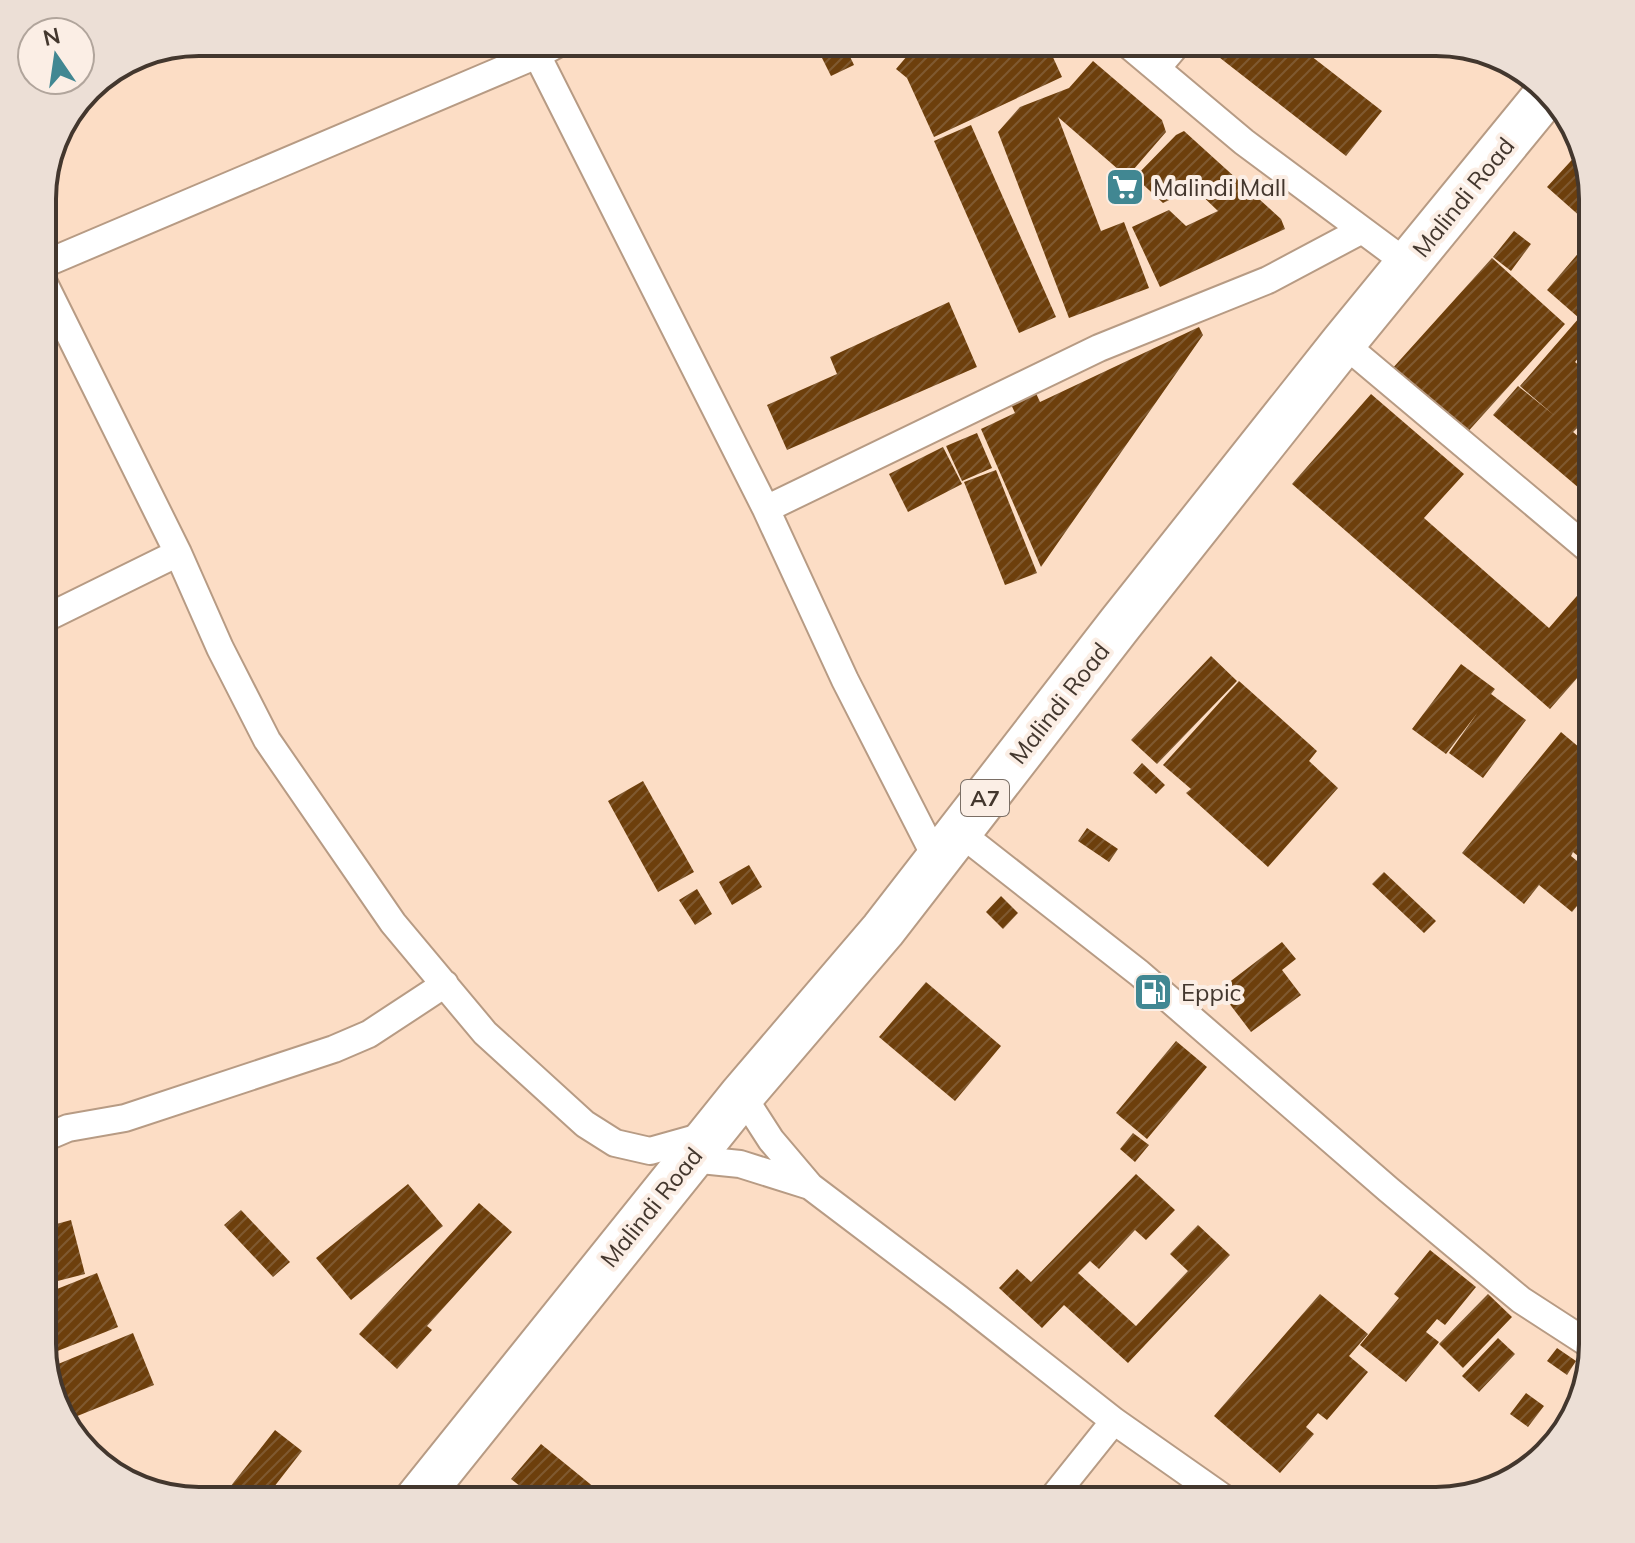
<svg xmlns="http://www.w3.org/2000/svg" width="1635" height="1543" viewBox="0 0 1635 1543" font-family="Mulish,sans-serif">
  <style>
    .building { fill: url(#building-hatch) }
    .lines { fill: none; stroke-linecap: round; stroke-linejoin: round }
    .minor-casing { stroke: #b79b84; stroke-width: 30 }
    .trunk-casing { stroke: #b79b84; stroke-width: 48 }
    .minor { stroke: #fff; stroke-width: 26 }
    .trunk { stroke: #fff; stroke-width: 44 }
    .labels { text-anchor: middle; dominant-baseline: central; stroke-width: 8; stroke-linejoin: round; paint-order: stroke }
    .shield { fill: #fbeee5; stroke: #7a6e65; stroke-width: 2 }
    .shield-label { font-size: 22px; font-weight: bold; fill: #43372e }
    .poi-label { font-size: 24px; fill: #43372e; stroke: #fbeee5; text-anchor: start }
    .street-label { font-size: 24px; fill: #43372e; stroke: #fbeee5 }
    .rim { fill: none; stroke: #43372e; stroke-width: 4 }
  </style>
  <defs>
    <pattern id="building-hatch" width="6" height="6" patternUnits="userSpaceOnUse" patternTransform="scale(2)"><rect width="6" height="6" fill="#6d3f0c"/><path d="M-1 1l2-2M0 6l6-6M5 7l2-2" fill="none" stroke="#7f5930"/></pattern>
  </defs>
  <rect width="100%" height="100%" fill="#fcddc5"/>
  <!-- building -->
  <path class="building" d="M814,42H843L854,65L831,76Z
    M919,42H1046L1062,77L934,137L907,78L896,69Z
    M1225,42H1293L1382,111L1346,156L1215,54Z
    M1093,61L1162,120L1166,132L1127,177L1058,117L1101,231L1124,222L1149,288L1069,318L998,132L1020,107L1069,88Z
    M971,125L1056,317L1019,333L934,141Z
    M1184,131L1281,219L1285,229L1160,287L1132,227L1169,210L1186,226L1218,211L1194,188L1163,203L1135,177L1176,135Z
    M1580,151L1585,155L1593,189L1591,226L1547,187Z
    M1514,231L1531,244L1511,271L1493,257Z
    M1593,236V348L1589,345L1575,362L1593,377V413L1573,432L1593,449V500L1493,415L1518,386L1555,416L1520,386L1579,318L1547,290Z
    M1492,258L1565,324L1464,436L1391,370Z
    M949,302L977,367L787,450L767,405L837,374L830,357Z
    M1199,327L1203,335L1041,567L981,429L1015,413L1009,400L1034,389L1040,402Z
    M1371,394L1464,474L1424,518L1549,628L1589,582L1593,585V660L1550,709L1292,484Z
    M977,433L992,468L962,481L946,446Z
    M943,447L962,484L908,512L889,474Z
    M996,470L1037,573L1005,585L964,482Z
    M1211,656L1237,681L1157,764L1131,740Z
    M1461,664L1495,689L1491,694L1526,720L1483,778L1449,753L1478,712L1446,754L1412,729Z
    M1239,681L1317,751L1309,761L1338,788L1268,867L1186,793L1191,789L1163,765Z
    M1561,732L1593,759V868L1573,852L1571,856L1593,874V887L1572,912L1539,885L1524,904L1462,853Z
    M1142,763L1165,785L1156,794L1133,773Z
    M643,781L694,872L658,892L608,801Z
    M1087,828L1118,849L1109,862L1078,841Z
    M749,865L762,887L732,905L719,882Z
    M1384,872L1436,921L1424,933L1372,884Z
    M697,889L712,914L695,925L679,900Z
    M1001,896L1018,913L1003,929L986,912Z
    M1282,942L1296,959L1282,970L1301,995L1251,1032L1219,990Z
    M926,982L1001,1046L955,1101L879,1037Z
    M1176,1041L1207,1067L1147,1139L1116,1113Z
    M1133,1133L1149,1145L1135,1162L1120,1149Z
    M1136,1174L1175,1210L1146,1240L1135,1230L1099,1269L1090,1261L1078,1273L1136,1326L1188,1271L1170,1254L1198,1225L1230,1255L1128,1363L1064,1305L1042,1328L999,1288L1017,1269L1031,1282Z
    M408,1184L443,1226L351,1300L316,1258Z
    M479,1203L512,1232L427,1326L432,1330L397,1369L359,1334Z
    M241,1210L290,1262L273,1277L224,1225Z
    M71,1220L85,1274L42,1285V1228Z
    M1430,1250L1476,1287L1445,1325L1437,1319L1426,1332L1439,1342L1406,1382L1360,1345L1399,1298L1394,1294Z
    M97,1273L118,1327L50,1354L42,1336V1295Z
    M1320,1294L1368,1334L1349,1356L1368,1372L1327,1420L1318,1413L1306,1427L1314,1434L1280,1473L1214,1416Z
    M1488,1294L1512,1317L1463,1368L1439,1344Z
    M133,1333L154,1385L65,1421L54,1404L46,1369Z
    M1498,1338L1515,1354L1479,1392L1462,1376Z
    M1557,1348L1576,1361L1567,1375L1547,1361Z
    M1526,1393L1544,1406L1528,1427L1510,1414Z
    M275,1430L302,1451L263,1501H219Z
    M541,1444L611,1501H539L511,1479Z
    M1085,1485L1107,1501H1073Z"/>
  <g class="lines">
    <!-- minor casing -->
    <g class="minor-casing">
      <path id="minor" d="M1125,42L1244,142L1408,264
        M537,55L766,509L845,680L937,860
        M1157,68L1179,42
        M42,265L537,55L561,42
        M42,279L178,553L220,648L267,740L393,923L485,1033L585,1124L615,1143L650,1151L707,1135
        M1343,343L1593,553
        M766,509L1099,348L1268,280L1362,230
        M42,620L178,553
        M959,832L1139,973L1389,1190L1521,1300L1592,1346
        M742,1095L771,1140L810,1186L958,1298L1114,1421L1228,1501
        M42,1139L68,1128L125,1118L334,1049L369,1034L445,984
        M691,1159L740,1164L810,1186
        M1050,1501L1114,1421"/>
    </g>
    <!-- trunk casing -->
    <g class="trunk-casing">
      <path id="trunk" d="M416,1501L742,1095L883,930L1120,624L1343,343L1549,91"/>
    </g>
    <!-- minor -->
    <use href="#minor" class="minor"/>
    <!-- trunk -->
    <use href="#trunk" class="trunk"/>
  </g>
  <!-- icons -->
  <defs>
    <g id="supermarket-square" transform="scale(2)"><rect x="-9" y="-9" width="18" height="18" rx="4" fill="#418792" stroke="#fbeee5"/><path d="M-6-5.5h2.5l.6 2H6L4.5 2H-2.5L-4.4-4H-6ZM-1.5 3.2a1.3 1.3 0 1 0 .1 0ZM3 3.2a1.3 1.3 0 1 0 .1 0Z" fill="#fff"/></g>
    <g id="fuel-square" transform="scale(2)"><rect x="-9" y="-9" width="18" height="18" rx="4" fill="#418792" stroke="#fbeee5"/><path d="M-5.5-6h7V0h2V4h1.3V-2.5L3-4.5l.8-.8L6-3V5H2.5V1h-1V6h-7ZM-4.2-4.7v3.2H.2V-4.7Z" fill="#fff"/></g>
  </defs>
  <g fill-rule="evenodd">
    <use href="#supermarket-square" x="1125" y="187"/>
    <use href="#fuel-square" x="1153" y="992"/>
  </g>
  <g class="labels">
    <!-- shield labels -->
    <rect class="shield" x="961" y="780" width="48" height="36" rx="6"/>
    <g class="shield-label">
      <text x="985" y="798">A7</text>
    </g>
    <!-- poi labels -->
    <g class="poi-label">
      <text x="1153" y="187">Malindi Mall</text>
      <text x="1181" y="992">Eppic</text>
    </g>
    <!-- street labels -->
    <g class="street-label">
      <text transform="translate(1463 197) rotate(-51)">Malindi Road</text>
      <text transform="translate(1059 703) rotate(-52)">Malindi Road</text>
      <text transform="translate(651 1207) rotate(-51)">Malindi Road</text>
    </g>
  </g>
  <!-- crop -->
  <path d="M0 0H1635V1543H0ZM199 56H1436A143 143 0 0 1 1579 199V1344A143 143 0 0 1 1436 1487H199A143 143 0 0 1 56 1344V199A143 143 0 0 1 199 56Z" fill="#ecdfd6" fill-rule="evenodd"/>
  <path class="rim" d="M199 56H1436A143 143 0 0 1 1579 199V1344A143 143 0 0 1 1436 1487H199A143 143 0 0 1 56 1344V199A143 143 0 0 1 199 56Z"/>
  <!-- north arrow -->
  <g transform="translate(56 56) rotate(347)"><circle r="38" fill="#fbeee5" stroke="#b1a59c" stroke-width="2"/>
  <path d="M0-6L14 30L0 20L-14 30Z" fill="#418792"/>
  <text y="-12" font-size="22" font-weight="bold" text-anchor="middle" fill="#43372e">N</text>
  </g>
</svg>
